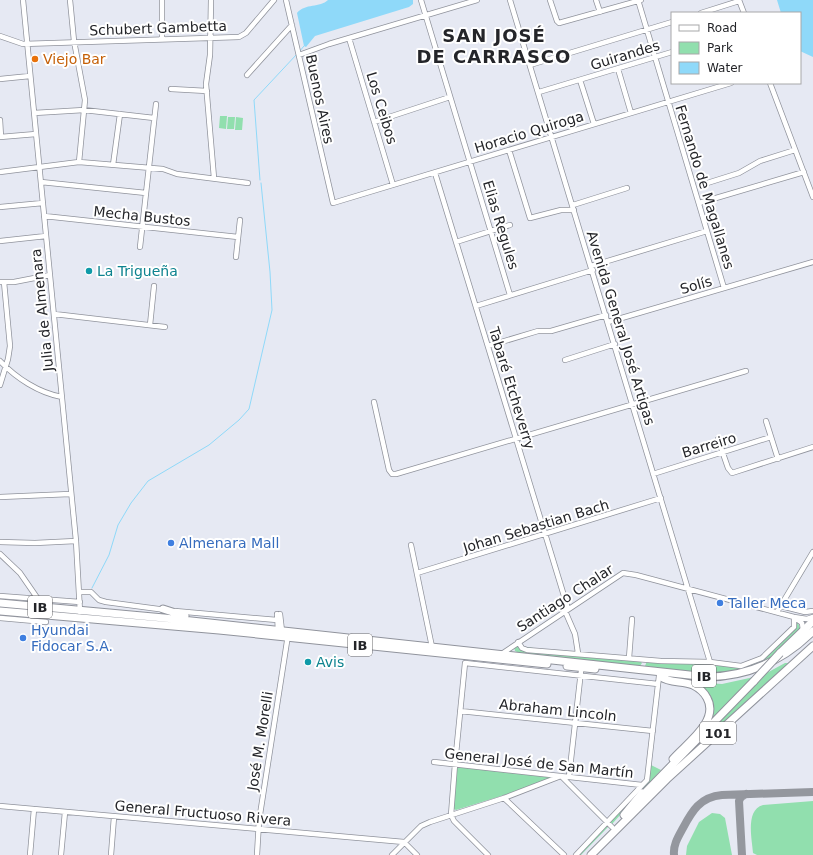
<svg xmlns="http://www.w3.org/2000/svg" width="813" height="855" viewBox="0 0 813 855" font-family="'DejaVu Sans',sans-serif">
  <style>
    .green { fill: #91dfae }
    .water { fill: #8fd9f9 }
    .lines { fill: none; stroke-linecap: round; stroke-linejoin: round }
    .stream { stroke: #8fd9f9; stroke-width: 1 }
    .taxiway { stroke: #94979e; stroke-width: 8 }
    .minor-casing { stroke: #90939c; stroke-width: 6 }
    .highway-casing { stroke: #90939c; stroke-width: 9 }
    .minor { stroke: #fff; stroke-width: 4.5 }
    .highway { stroke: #fff; stroke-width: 7 }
    .highway-bridge-casing { stroke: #90939c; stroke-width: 9; stroke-linecap: butt }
    .highway-bridge { stroke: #fff; stroke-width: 7 }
    .food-dot { fill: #e8710a; stroke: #fff; stroke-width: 1.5 }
    .culture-dot { fill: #0f9aa8; stroke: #fff; stroke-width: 1.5 }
    .shop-dot { fill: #3f7fe0; stroke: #fff; stroke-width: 1.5 }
    .labels { text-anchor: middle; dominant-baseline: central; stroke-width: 4; stroke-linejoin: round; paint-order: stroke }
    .shield { fill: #fff; stroke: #666669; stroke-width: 1 }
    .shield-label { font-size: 13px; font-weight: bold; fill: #242529 }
    .street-label { font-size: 14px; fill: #242529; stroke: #fff }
    .food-label { font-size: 14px; fill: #c56008; stroke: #fff; text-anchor: start }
    .culture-label { font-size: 14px; fill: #0d838f; stroke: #fff; text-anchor: start }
    .shop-label { font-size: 14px; fill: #366cbe; stroke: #fff; text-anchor: start }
    .district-label { font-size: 18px; font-weight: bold; letter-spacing: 1px; fill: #242529; stroke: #fff }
  </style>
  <rect width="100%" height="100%" fill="#e6e9f3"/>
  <!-- green -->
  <path class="green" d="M220,116H227L226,129L219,128Z
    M228,117H235L234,129H227Z
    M236,117L243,118L242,130H235Z
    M797,621L800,628L770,658L737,671L701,674L645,666L647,661L739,666L763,659L772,652L797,627Z
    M517,646L640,661L642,663L640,666L519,653L515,651L514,647Z
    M785,663H791L587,855L763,675Z
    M754,677L692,740L712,707L690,682L722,684Z
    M651,765L661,770L612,824L610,822L648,781Z
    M457,766L553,777L543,783L456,810L452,808Z
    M813,801V855H757L753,853C752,839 745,810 763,805Z
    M712,813L720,814L725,818L732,855H686L687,846L699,822Z
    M607,826L608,827L581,855H578Z"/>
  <!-- water -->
  <path class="water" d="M328,0H413V4L409,7L315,36L306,47L304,46L297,13C305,3 320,8 328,0Z
    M777,0H813V57L800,51V13H781Z"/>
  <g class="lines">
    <!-- stream -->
    <path class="stream" d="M299,52L304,46
      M260,180L254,100L297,54
      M92,588L109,555L118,525L131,503L148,481L209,445L239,420L249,409L272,310L270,272L261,183"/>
    <!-- taxiway -->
    <path class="taxiway" d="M674,855C673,845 678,837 683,828C692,811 700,797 722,795L813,792
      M742,855L739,801L741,797L746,794"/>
    <!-- minor casing -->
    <g class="minor-casing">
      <path id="minor" d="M23,0L76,541L80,612
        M70,0L74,41L85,100L79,162
        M211,0L210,55L206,84L214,178
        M286,0L333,203L731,83
        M421,0L510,295
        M510,0L710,662
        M550,0L557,21L559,23L641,0
        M596,0L600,12
        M638,0L724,288
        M739,0L744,13
        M701,13L739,1
        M0,36L23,44L239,37L246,33L274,0
        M349,38L393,185
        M162,39V0
        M299,55L329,44L477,0
        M530,65L672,22
        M618,69L631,113
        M247,75L292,25
        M0,79L30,76
        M580,80L594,124
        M770,83L813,197
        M171,89L207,91
        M539,92L672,52
        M34,113L84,110L154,118
        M0,120L1,137
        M374,122L450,97
        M0,137L36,134
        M509,150L530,218L561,210H574
        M113,165L120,114
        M0,172L79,162L163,169L177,174L248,183
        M435,173L568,609
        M41,182L146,193
        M701,185L739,173L760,161L795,150
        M699,203L804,172
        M573,205L627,188
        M0,207L43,203
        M44,216L238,237
        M0,241L46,236
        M456,242L510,225
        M140,247L156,104
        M236,257L240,220
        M591,266L707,231
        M0,282H14L50,275
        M476,306L593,270
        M54,314L165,327
        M608,322L813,262
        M150,325L154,286
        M488,346L538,331H551L606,315
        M565,360L615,344
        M0,361C16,378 39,393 62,397
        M0,385L8,359L10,346L4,282
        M374,402L389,470L392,474H396L746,371
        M766,421L778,459
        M718,439L728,468L732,473L813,447
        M653,474L771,437
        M0,497L70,494
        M0,542L35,543L76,541
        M411,545L432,647
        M0,554L20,573L38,599
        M417,573L661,498
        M80,592H91L99,600L106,602L166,610
        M0,596L80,602
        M781,606L805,612L813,611
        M175,611L277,620
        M565,611L575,634L578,653
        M777,612L813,552
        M277,614L278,630
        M280,614L282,631
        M0,618L46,622
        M795,618L802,623L803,630
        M518,642L522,648L527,650L661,661L710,662L741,666L762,658L794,627V617
        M500,655L623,573L636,575L794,617L807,619L813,617
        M629,658L632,619
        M460,711L653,731
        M434,762L642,785
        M569,777L581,671
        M504,798L564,855
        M0,806L404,842L417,855
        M30,855L34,809
        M61,855L65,812
        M111,855L114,817
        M257,855L259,821L288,635
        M392,855L421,826L430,822L504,798L561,776L612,827
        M488,855L454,821L451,815L455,764L465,663L658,684
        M576,855L647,780L659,676"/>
    </g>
    <!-- highway casing -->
    <g class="highway-casing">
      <path id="highway" d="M0,603L164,618L708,677C750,676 784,660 813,631
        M163,609L185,616
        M0,611L219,630L547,664
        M780,653L813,621
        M567,666L595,669
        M661,677C669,683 683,681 693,685C699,688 704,692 707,698C720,721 686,744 673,759
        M640,798L754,681
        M624,815L642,793
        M591,855L667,779L813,646"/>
    </g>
    <!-- minor -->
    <use href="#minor" class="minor"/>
    <!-- highway -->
    <use href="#highway" class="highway"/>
    <!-- highway-bridge casing -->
    <g class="highway-bridge-casing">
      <path id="highway-bridge" d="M754,681L780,653"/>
    </g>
    <!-- highway-bridge -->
    <use href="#highway-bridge" class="highway-bridge"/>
  </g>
  <!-- markers -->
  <circle class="food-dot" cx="35" cy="59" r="4"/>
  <g class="culture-dot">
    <circle cx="89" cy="271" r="4"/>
    <circle cx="308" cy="662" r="4"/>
  </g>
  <g class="shop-dot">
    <circle cx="171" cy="543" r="4"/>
    <circle cx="720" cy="603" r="4"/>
    <circle cx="23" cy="638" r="4"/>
  </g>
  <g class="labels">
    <!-- shield labels -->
    <g class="shield">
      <rect x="28" y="596" width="24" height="22" rx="3"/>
      <rect x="348" y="634" width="24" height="22" rx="3"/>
      <rect x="692" y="665" width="24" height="22" rx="3"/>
      <rect x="700" y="722" width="36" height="22" rx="3"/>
    </g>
    <g class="shield-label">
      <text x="40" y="607">IB</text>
      <text x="360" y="645">IB</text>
      <text x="704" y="676">IB</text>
      <text x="718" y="733">101</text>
    </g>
    <!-- street labels -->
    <g class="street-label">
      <text transform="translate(158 28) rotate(-2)">Schubert Gambetta</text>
      <text transform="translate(625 55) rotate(-17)">Guirandes</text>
      <text transform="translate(320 99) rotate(78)">Buenos Aires</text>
      <text transform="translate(382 108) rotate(73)">Los Ceibos</text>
      <text transform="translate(529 132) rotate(-17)">Horacio Quiroga</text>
      <text transform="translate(705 187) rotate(73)">Fernando de Magallanes</text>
      <text transform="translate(142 216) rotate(6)">Mecha Bustos</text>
      <text transform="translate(501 225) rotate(73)">Elias Regules</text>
      <text transform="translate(696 285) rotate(-16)">Solís</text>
      <text transform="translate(42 310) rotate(-96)">Julia de Almenara</text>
      <text transform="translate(621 328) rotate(73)">Avenida General José Artigas</text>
      <text transform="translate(512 388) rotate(73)">Tabaré Etcheverry</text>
      <text transform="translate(709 445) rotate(-17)">Barreiro</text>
      <text transform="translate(536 526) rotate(-17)">Johan Sebastian Bach</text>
      <text transform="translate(565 598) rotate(-33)">Santiago Chalar</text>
      <text transform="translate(558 710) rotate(6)">Abraham Lincoln</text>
      <text transform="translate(260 741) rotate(-81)">José M. Morelli</text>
      <text transform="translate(539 763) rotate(6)">General José de San Martín</text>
      <text transform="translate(203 813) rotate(5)">General Fructuoso Rivera</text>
    </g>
    <!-- food labels -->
    <g class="food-label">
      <text x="43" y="59">Viejo Bar</text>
    </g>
    <!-- culture labels -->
    <g class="culture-label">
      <text x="97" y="271">La Trigueña</text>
      <text x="316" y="662">Avis</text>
    </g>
    <!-- shop labels -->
    <g class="shop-label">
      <text x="179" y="543">Almenara Mall</text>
      <text x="728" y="603">Taller Meca</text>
      <text x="31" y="630">Hyundai<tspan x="31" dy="16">Fidocar S.A.</tspan></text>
    </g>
    <!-- district labels -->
    <g class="district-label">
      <text x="494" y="35">SAN JOSÉ<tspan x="494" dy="21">DE CARRASCO</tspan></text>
    </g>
  </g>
  <!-- legend -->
  <rect x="671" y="12" width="130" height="72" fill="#ffffff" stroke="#a7a8a9"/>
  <rect x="679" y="25" width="20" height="6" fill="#ffffff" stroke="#a7a8a9"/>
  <text x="707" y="32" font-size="12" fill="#242529">Road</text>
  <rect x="679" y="42" width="20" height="12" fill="#91dfae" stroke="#a7a8a9"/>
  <text x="707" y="52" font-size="12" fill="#242529">Park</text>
  <rect x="679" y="62" width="20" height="12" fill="#8fd9f9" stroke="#a7a8a9"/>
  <text x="707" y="72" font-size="12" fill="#242529">Water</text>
</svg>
